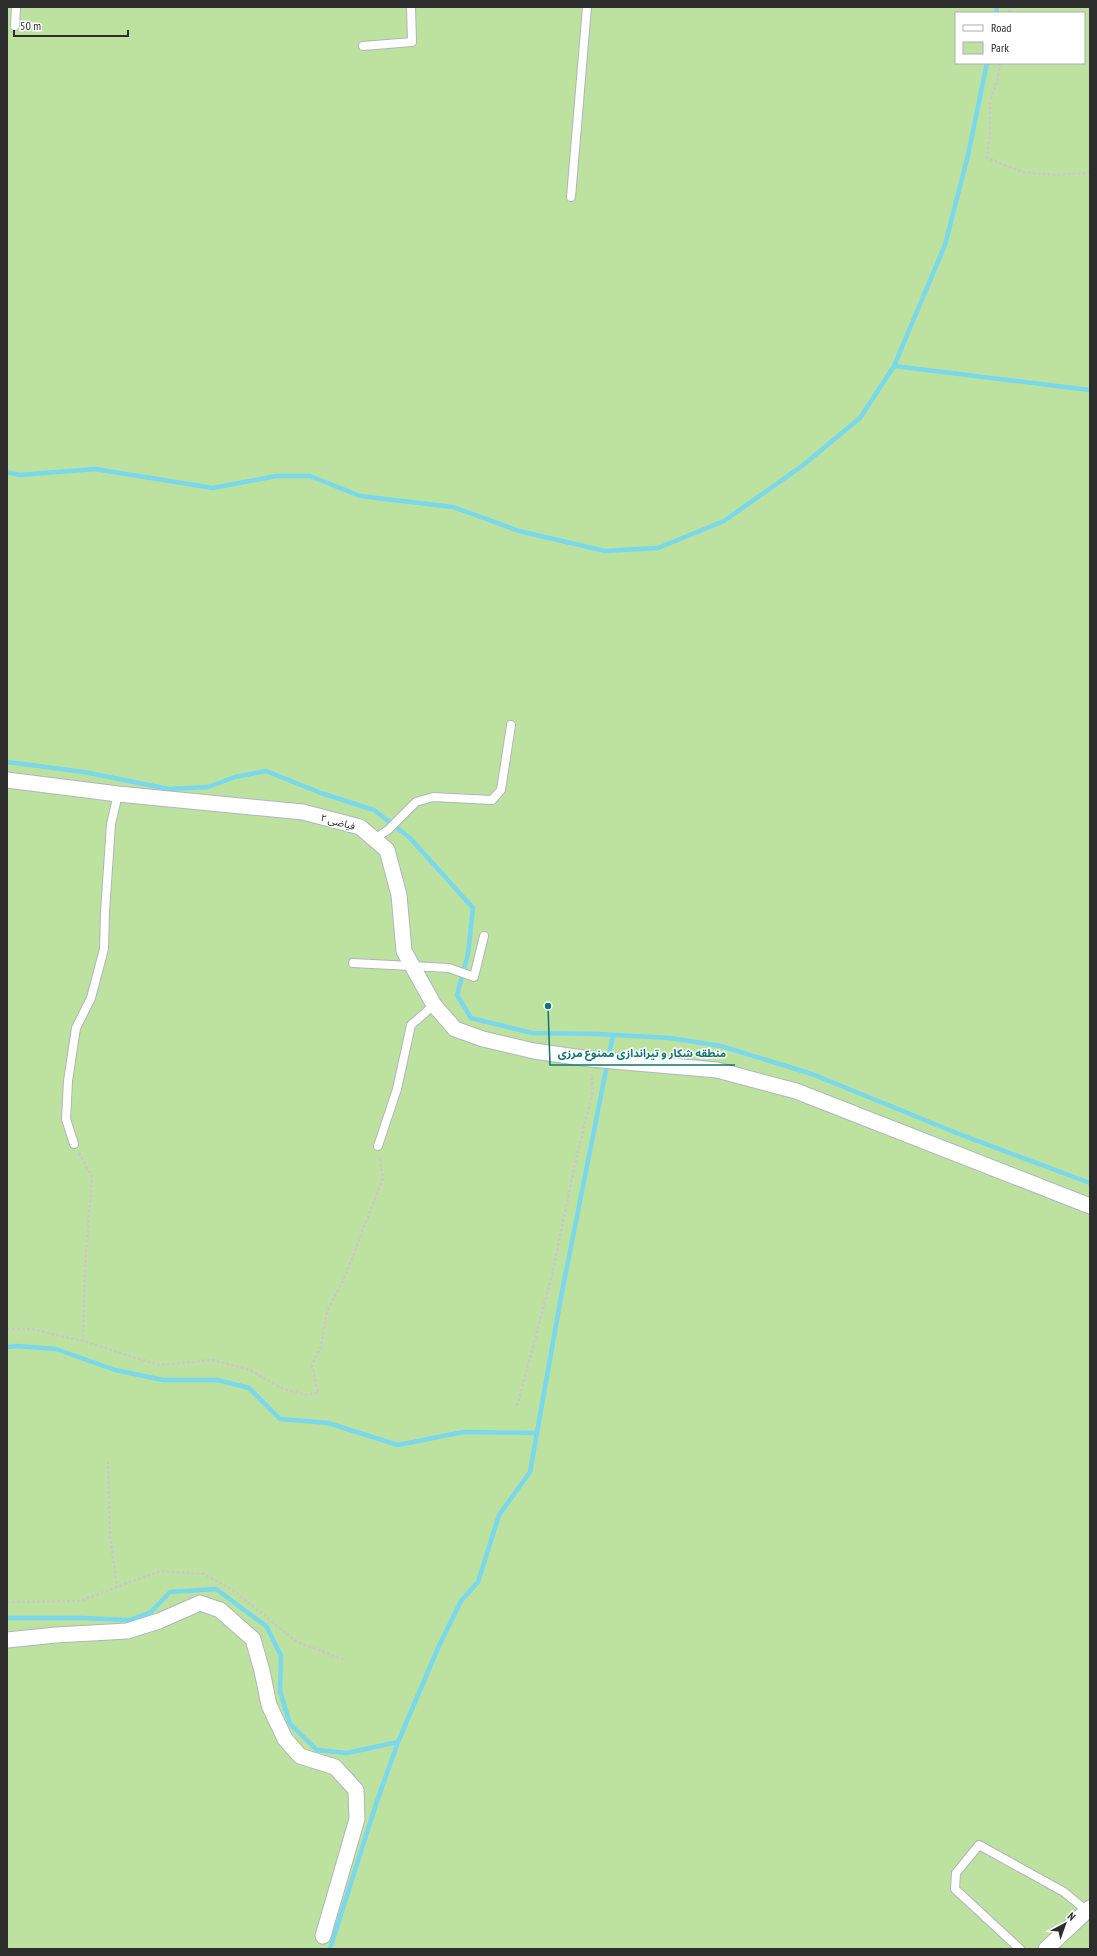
<svg xmlns="http://www.w3.org/2000/svg" width="1097" height="1956" viewBox="0 0 1097 1956" font-family="'PT Sans Narrow','Noto Sans Arabic',sans-serif">
  <style>
    .green { fill: #bde2a0; fill-rule: evenodd }
    .lines { fill: none; stroke-linecap: round; stroke-linejoin: round }
    .stream { stroke: #79d8eb; stroke-width: 4.5 }
    .service-casing { stroke: #b1b4bd; stroke-width: 10 }
    .minor-casing { stroke: #b1b4bd; stroke-width: 17 }
    .path { stroke: #c8c8c8; stroke-width: 2.5; stroke-dasharray: 3 2; stroke-linecap: butt }
    .service { stroke: #fff; stroke-width: 8 }
    .minor { stroke: #fff; stroke-width: 15 }
    .labels { text-anchor: middle; dominant-baseline: central; stroke-width: 3; stroke-linejoin: round; paint-order: stroke }
    .street-label { font-size: 10px; fill: #2d2d2d; stroke: #fff }
    .leader { fill: none; stroke: #0f766e; stroke-width: 1.5 }
    .callout-dot { fill: #0f766e; stroke: #fff; stroke-width: 1.5 }
    .callout-label { font-size: 11px; text-anchor: middle; font-weight: bold; fill: #0f766e; stroke: #fff; stroke-width: 3; stroke-linejoin: round; paint-order: stroke }
  </style>
  <rect width="100%" height="100%" fill="#eee7e1"/>
  <!-- green -->
  <path class="green" d="M7,7H1090V1949H7ZM956,13H1084V63H956Z"/>
  <g class="lines">
    <!-- stream -->
    <path class="stream" d="M996,13L997,7
      M894,366L1090,390
      M7,472L19,475L95,469L213,488L276,476H310L360,496L453,507L519,531L605,551L658,548L724,521L802,466L860,418L894,366L945,245L968,155L987,63
      M7,762L84,772L169,789L208,787L235,777L266,771L321,793L374,810L410,838L473,908L468,954L457,995L471,1018L532,1033L598,1034L670,1038L721,1046L812,1074L959,1134L1090,1183
      M7,1347L17,1346L56,1349L115,1370L163,1380H218L249,1388L280,1419L328,1423L398,1445L463,1432L537,1433
      M7,1618H82L130,1620L151,1612L170,1592L216,1589L267,1627L281,1656L280,1691L290,1724L317,1750L347,1753L398,1742
      M330,1949L376,1804L398,1742L438,1648L461,1601L478,1582L499,1515L530,1472L561,1297L613,1035"/>
    <!-- service casing -->
    <g class="service-casing">
      <path id="service" d="M15,26L16,7
        M363,46L412,42L411,7
        M571,197L587,7
        M374,839L388,830L416,802L433,797L492,800L501,790L511,725
        M353,963L449,968L474,977L484,936
        M74,1144L66,1119L68,1081L76,1028L91,998L104,949L105,912L111,824L118,794
        M378,1146L397,1089L411,1025L434,1005
        M1020,1949L955,1889L956,1873L979,1845L1064,1892L1087,1911"/>
    </g>
    <!-- minor casing -->
    <g class="minor-casing">
      <path id="minor" d="M7,780L118,794L303,812L360,827L387,850L399,895L404,951L434,1005L455,1029L483,1039L534,1051L590,1059L717,1070L796,1091L1090,1206
        M7,1640L56,1635L127,1631L159,1621L200,1603L220,1610L253,1639L262,1671L269,1705L285,1739L300,1756L335,1767L356,1790L357,1819L323,1936
        M1046,1949L1090,1908"/>
    </g>
    <!-- path -->
    <path class="path" d="M1009,13L1011,7
      M1000,63L997,82L990,101V133L987,158L1022,172L1055,175L1090,173
      M79,1153L92,1177L85,1267L83,1341
      M7,1329H31L83,1341L159,1365L212,1360L250,1370L281,1388L307,1395L318,1393L312,1365L321,1346L327,1311L344,1279L383,1178L379,1156
      M517,1406L551,1279L576,1159L593,1091L591,1074
      M108,1461L110,1535L117,1587
      M7,1602L80,1601L160,1571L204,1574L233,1590L297,1642L345,1660"/>
    <!-- service -->
    <use href="#service" class="service"/>
    <!-- minor -->
    <use href="#minor" class="minor"/>
  </g>
  <g class="labels">
    <!-- street labels -->
    <g class="street-label">
      <text transform="translate(338 822) rotate(15)">فیاضی ۲</text>
    </g>
  </g>
  <!-- callouts -->
  <path class="leader" d="M548 1006L550 1065H735"/>
  <circle class="callout-dot" cx="548" cy="1006" r="4"/>
  <g class="callout-label">
    <text x="642" y="1057">منطقه شکار و تیراندازی ممنوع مرزی</text>
  </g>
  <!-- border -->
  <rect width="1097" height="1956" fill="none" stroke="#2d2d2d" stroke-width="16"/>
  <!-- legend -->
  <rect x="955" y="12" width="130" height="52" fill="#ffffff" stroke="#ababab"/>
  <rect x="963" y="25" width="20" height="6" fill="#ffffff" stroke="#ababab"/>
  <text x="991" y="32" font-size="12" fill="#2d2d2d">Road</text>
  <rect x="963" y="42" width="20" height="12" fill="#bde2a0" stroke="#ababab"/>
  <text x="991" y="52" font-size="12" fill="#2d2d2d">Park</text>
  <!-- north arrow -->
  <g transform="translate(1065 1924) rotate(41)" stroke="#ffffff" stroke-width="3" paint-order="stroke">
  <path d="M0-3L7 15L0 10L-7 15Z" fill="#2d2d2d"/>
  <text y="-6" font-size="11" font-weight="bold" text-anchor="middle" fill="#2d2d2d">N</text>
  </g>
  <!-- scale -->
  <path d="M14 30v6h114v-6" fill="none" stroke="#2d2d2d" stroke-width="2"/>
  <text x="20" y="30" font-size="12" fill="#2d2d2d" stroke="#ffffff" stroke-width="3" paint-order="stroke">50 m</text>
</svg>
